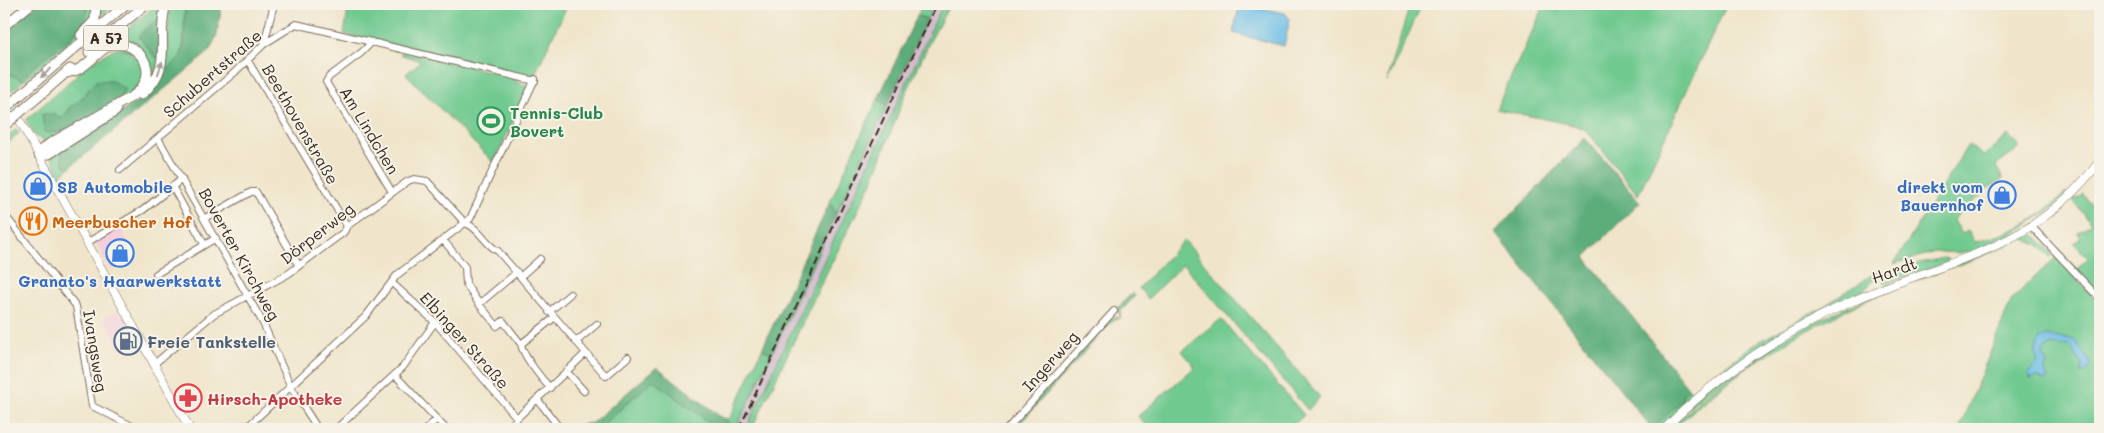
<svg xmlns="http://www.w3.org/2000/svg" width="2104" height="433" viewBox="0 0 2104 433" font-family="Mali,sans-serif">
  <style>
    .built { fill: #f5cfdb }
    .industrial { fill: #d1bdcc }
    .green { fill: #70c98f; stroke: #567a56; fill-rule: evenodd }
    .forest { fill: #5cad7a; stroke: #4c6c4c }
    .water { fill: #6abde6; stroke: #527482 }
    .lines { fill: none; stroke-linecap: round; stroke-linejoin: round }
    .minor-casing { stroke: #7a6b5a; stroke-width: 8 }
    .major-casing { stroke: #7a6b5a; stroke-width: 9 }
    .highway-casing { stroke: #7a6b5a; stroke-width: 11 }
    .minor { stroke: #fff; stroke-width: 6 }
    .major { stroke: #fff; stroke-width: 8 }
    .highway { stroke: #fff; stroke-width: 9 }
    .rail { stroke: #3b2a1e; stroke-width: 2; stroke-dasharray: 8 4; stroke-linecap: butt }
    .highway-bridge-casing { stroke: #7a6b5a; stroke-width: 11; stroke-linecap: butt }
    .highway-bridge { stroke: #fff; stroke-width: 9 }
    .oneway { fill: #a79f9a }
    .labels { text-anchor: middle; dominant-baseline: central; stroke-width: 4; stroke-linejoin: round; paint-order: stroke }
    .shield { fill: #f7f3e8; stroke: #73665b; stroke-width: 1 }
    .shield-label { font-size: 15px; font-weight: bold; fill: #3b2a1e }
    .street-label { font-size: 16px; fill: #3b2a1e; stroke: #f7f3e8 }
    .leisure-label { font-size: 16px; font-weight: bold; fill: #27864d; stroke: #f7f3e8; text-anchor: start }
    .shop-label { font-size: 16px; font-weight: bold; fill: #366cbe; stroke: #f7f3e8; text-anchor: start }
    .food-label { font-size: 16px; font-weight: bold; fill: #c56008; stroke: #f7f3e8; text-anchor: start }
    .service-label { font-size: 16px; font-weight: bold; fill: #4e5e75; stroke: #f7f3e8; text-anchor: start }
    .health-label { font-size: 16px; font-weight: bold; fill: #be3a42; stroke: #f7f3e8; text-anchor: start }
  </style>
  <rect width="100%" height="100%" fill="#f7f3e8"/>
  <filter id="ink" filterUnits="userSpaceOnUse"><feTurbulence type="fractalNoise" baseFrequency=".02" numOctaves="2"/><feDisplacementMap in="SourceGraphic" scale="10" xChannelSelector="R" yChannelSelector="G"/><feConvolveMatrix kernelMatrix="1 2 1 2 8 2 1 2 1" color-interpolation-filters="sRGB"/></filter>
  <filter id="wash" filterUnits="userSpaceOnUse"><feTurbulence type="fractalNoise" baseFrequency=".0096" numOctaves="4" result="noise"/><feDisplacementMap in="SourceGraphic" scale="20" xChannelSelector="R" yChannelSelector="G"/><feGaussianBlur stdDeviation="1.12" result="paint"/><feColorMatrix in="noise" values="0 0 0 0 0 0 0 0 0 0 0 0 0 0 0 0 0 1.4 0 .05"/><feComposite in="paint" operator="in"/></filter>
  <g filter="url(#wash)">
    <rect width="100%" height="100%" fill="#f0e5ca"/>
    <!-- built -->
    <path class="built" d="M120,227L137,258L111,270L95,242Z
      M115,312L121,313L136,341L121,349L104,318Z"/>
    <!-- industrial -->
    <path class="industrial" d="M934,4H943L746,429H736Z"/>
    <!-- green -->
    <path class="green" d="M87,4H93L92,18L81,32L9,93L4,85V71L22,80C36,57 93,34 87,4Z
      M99,4H115L97,19Z
      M157,4H164L162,56L149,86L145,57L111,43ZM158,19L156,58L139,37L143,31Z
      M170,4H188L185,6C182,27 191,64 163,72L167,59Z
      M327,4H568L534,76L530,78L344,34L348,10Z
      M923,4H934L927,19L917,16Z
      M943,4H950L929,43L903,100L872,182L820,286L752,429H746Z
      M1410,4H1422L1387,82Z
      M1545,4H1727L1638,195L1586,130L1574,125L1496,109Z
      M115,48C133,48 154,69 138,87C134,92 126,95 121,99L124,89C116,82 107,81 96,81L78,103L70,107L68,112L61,118L53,114L55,133L74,126L45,142L35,136L26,120L89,64Z
      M404,51L516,78V82L529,86L494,163L406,74L421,61L400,54Z
      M878,99L887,106L836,214L830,202Z
      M16,129L19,133L4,147V140Z
      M2008,135L2020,147L1996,166L2003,179L1983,191L1984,193L1978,198L1974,197L1976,200L1959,213L1954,220L1962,234L1968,231L1975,242C2012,233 2038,221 2065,193L2067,195L2050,210L2011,235L1972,253L1935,252L1894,264L1968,145L1984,156Z
      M61,149L64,164L69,168L60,176L51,156Z
      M2083,194L2100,215V288L2098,290L2100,297L2041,234L2040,230L2042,229L2046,238L2077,269L2088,258L2074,243L2081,238L2078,233L2091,223L2072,199L2080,198Z
      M2025,234H2034L2053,254L2050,257L2037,244L2023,238C1981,259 1936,272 1893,289C1810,323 1737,368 1673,429H1668C1707,394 1748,358 1795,332C1868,292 1950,271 2025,234Z
      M1184,240L1320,397L1308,410L1183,264L1148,299L1139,288Z
      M2056,257L2100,304V429H1959L2012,299Z
      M1944,258L1948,259L1949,262L1886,284L1884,281L1888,273L1915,264Z
      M1881,269C1858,308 1825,307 1791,329C1746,359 1703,396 1661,429H1651L1682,401V395L1689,389L1691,392L1753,345L1829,303Z
      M1221,319L1304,415L1289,429H1148L1138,416L1195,367L1182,351Z
      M762,349L772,353L736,429L724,418L728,419L731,416Z
      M653,380L717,428V429H598Z"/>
    <!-- forest -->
    <path class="forest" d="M37,4H87C93,34 36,57 22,80L4,71V30Z
      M188,4H222L217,35L209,52L69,168L64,164L61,149L141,100L160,83L165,72L180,58L184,45L185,6Z
      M917,16L927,19L887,106L878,99Z
      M160,19L158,58H156L139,37L145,29Z
      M111,80L124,89L121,99C106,108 60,138 44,132L42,114H53L61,118L68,112L70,107C81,102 87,90 96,81Z
      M1585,138L1640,202L1585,257L1689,389L1682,395V401L1652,429L1495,232Z
      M830,202L836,214L772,353L762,349Z
      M1132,293L1135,296L1120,312L1121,318L1117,309Z
      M1117,317L1119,319L1113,320L1015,429H1009L1108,319Z
      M657,367L736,429H717L653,380L598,429H578L584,424L592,423Z"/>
    <!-- water -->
    <path class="water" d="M1240,4L1285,13L1290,19L1284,46L1233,33Z
      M2046,336L2075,340L2091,363V367L2085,373H2080L2082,365L2069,345L2060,347L2052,345L2045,349L2043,355L2047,362L2045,371L2048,379L2045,381L2037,377L2030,379L2029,372L2038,362L2035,354L2039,339Z"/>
  </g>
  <g filter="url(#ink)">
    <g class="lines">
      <!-- minor casing -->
      <g class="minor-casing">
        <path id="minor" d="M372,42L361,53L329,77L326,82L392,192
          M264,44L274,4
          M248,61L347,226
          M158,138L263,323L291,387L318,429
          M120,170L234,73L264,44L296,24L535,81
          M172,186L204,244
          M4,214L76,306L92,406L138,429
          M205,218L251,192H256L299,266
          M2032,227L2100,299
          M444,241L465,267L466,284L479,304L517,272
          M88,242L143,210L182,179
          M156,274L216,238
          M521,276L540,259
          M392,283L435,322L517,418
          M479,304L497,326L503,321L521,344L554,318
          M549,312L570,294
          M576,342L597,324
          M521,344C523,356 541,378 550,388
          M586,353L606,376L628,357
          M154,364L214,314L288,274L344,232L347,226L408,181L414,179L427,181L465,223C480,228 485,245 498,251L586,353L517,418L508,429
          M566,371L584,391
          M395,375L446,429
          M538,400L558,426
          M245,429L366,316L397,275L470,219L535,79
          M336,429L403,367L435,322
          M426,429L437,419
          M1007,429L1114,311"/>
      </g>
      <!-- major casing -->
      <g class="major-casing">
        <path id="major" d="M4,92L190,429
          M1664,429C1719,375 1784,331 1855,300C1954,256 2029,254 2100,161"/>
      </g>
      <!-- highway casing -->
      <g class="highway-casing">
        <path id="highway" d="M4,26L31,4
          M81,35L95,20L96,4
          M89,52L146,4
          M31,86L126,4
          M141,95C176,66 155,39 166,4
          M38,97L70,69
          M39,155L41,150L49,144L133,96C140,90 146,84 147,74C148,65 143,56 136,51C109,29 97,61 77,70C74,72 69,72 66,73
          M39,155L49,154L116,111"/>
      </g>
      <!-- minor -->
      <use href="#minor" class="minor"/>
      <!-- major -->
      <use href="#major" class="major"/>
      <!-- highway -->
      <use href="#highway" class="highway"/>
      <!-- rail -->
      <path class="rail" d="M739,429L937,4"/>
      <!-- highway-bridge casing -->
      <g class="highway-bridge-casing">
        <path id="highway-bridge" d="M4,109L31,86
          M4,126L38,97"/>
      </g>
      <!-- highway-bridge -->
      <use href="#highway-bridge" class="highway-bridge"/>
    </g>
    <!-- one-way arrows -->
    <defs><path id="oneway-solid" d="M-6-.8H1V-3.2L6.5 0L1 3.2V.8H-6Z" transform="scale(1.25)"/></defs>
    <g class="oneway">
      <use href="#oneway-solid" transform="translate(160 68) rotate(-72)"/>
      <use href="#oneway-solid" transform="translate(46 73) rotate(139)"/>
    </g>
  </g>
  <!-- icons -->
  <defs>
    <g id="stadium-ring" transform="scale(1.4375)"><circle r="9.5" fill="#f7f3e8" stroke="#2e9e5b" stroke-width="1.5"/><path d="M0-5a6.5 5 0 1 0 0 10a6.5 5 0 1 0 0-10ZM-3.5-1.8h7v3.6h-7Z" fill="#2e9e5b"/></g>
    <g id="shop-ring" transform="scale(1.4375)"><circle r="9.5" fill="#f7f3e8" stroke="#3f7fe0" stroke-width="1.5"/><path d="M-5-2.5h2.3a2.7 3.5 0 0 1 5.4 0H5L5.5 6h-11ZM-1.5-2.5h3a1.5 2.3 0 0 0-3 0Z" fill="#3f7fe0"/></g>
    <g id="restaurant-ring" transform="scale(1.4375)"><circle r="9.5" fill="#f7f3e8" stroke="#e8710a" stroke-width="1.5"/><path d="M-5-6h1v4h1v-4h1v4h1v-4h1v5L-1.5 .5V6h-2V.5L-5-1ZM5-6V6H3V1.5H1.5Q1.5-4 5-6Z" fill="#e8710a"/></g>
    <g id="fuel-ring" transform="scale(1.4375)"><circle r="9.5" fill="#f7f3e8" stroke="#5c6f8a" stroke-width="1.5"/><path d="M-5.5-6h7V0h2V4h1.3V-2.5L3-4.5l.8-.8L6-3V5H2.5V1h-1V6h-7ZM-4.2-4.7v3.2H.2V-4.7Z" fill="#5c6f8a"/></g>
    <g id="pharmacy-ring" transform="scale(1.4375)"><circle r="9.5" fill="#f7f3e8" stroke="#e0444e" stroke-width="1.5"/><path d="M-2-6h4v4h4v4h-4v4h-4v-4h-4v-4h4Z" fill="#e0444e"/></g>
  </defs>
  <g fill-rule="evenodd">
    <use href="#stadium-ring" x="491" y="121"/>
    <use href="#shop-ring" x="38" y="186"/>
    <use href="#shop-ring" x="2002" y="195"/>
    <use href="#restaurant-ring" x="33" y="221"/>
    <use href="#shop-ring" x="120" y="253"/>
    <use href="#fuel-ring" x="128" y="341"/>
    <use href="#pharmacy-ring" x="188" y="398"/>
  </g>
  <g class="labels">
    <!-- shield labels -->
    <rect class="shield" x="83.5" y="25.5" width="45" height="25" rx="4"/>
    <g class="shield-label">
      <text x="106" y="38">A 57</text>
    </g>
    <!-- street labels -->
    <g class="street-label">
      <text transform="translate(212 73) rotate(-41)">Schubertstraße</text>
      <text transform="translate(301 124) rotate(60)">Beethovenstraße</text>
      <text transform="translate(370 130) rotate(59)">Am Lindchen</text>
      <text transform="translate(317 233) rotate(-38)">Dörperweg</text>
      <text transform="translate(240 254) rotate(61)">Boverter Kirchweg</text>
      <text transform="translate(1894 270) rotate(-20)">Hardt</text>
      <text transform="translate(465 340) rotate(48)">Elbinger Straße</text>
      <text transform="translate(96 351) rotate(81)">Ivangsweg</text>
      <text transform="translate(1050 361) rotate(-48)">Ingerweg</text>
    </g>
    <!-- leisure labels -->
    <g class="leisure-label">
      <text x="510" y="112">Tennis-Club<tspan x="510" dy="18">Bovert</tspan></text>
    </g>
    <!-- shop labels -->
    <g class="shop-label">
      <text x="57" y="186">SB Automobile</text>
      <text x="1983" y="186" text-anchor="end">direkt vom<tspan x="1983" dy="18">Bauernhof</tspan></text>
      <text x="120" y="280" text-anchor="middle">Granato's Haarwerkstatt</text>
    </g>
    <!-- food labels -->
    <g class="food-label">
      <text x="52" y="221">Meerbuscher Hof</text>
    </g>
    <!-- service labels -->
    <g class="service-label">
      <text x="147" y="341">Freie Tankstelle</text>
    </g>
    <!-- health labels -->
    <g class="health-label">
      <text x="207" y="398">Hirsch-Apotheke</text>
    </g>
  </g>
  <!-- margin -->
  <rect width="2104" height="433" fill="none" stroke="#f7f3e8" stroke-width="20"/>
</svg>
